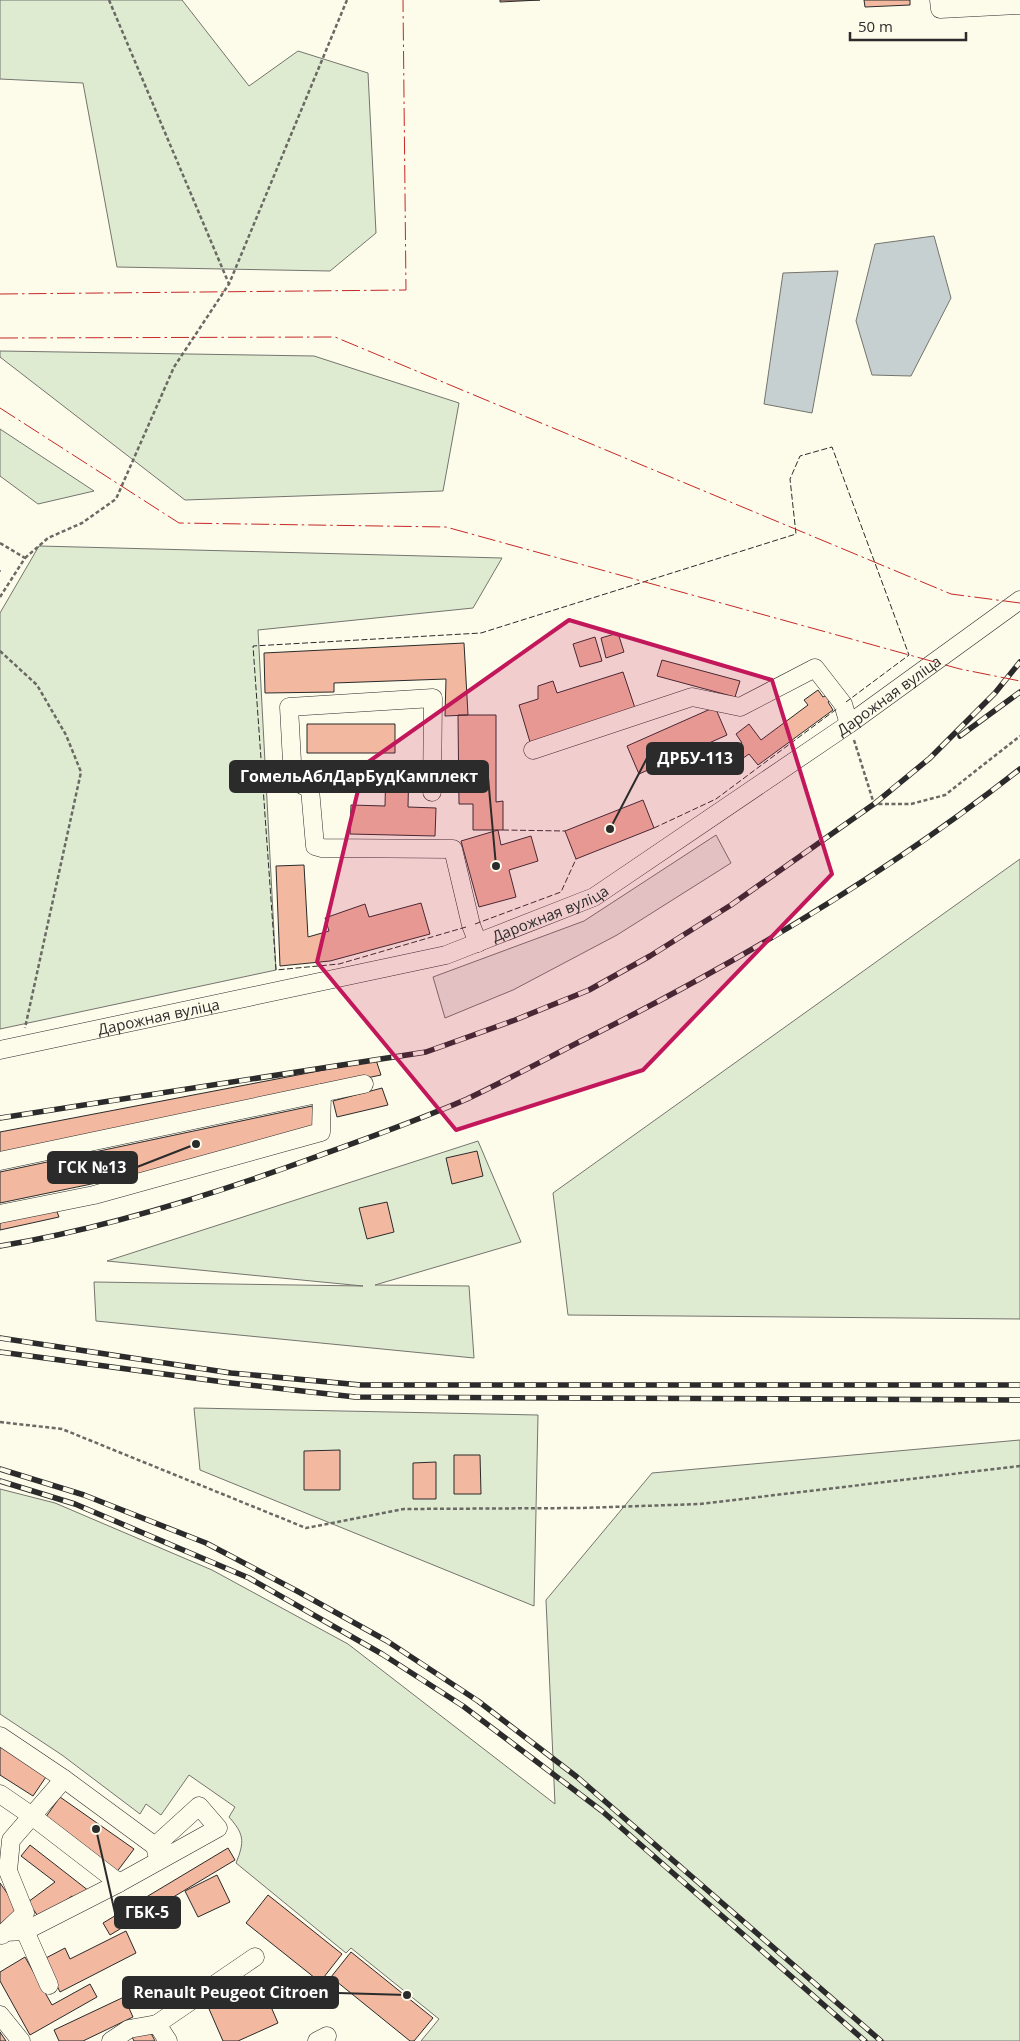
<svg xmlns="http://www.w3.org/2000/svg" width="1020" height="2041" viewBox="0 0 1020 2041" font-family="'Open Sans',sans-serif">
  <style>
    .green { fill: #deebd1; stroke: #74746e }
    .parking { fill: #eceadb; stroke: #74746e }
    .water { fill: #c7d0d0; stroke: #74746e }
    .building { fill: #f2b8a0; stroke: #2b2b2b }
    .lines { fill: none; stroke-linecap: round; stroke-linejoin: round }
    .minor-casing { stroke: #2b2b2b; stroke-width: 19 }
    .path { stroke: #6a6964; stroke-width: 2.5; stroke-dasharray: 4 2.5; stroke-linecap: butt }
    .minor { stroke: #fdfbea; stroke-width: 18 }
    .rail-casing { stroke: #2b2b2b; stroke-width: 5.5 }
    .rail { stroke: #fdfbea; stroke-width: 4; stroke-dasharray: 11; stroke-linecap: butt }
    .fence { stroke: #2b2b2b; stroke-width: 1; stroke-dasharray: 6 2.5; stroke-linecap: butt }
    .power { stroke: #c62828; stroke-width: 1; stroke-dasharray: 18 4 2.5 4; stroke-linecap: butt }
    .marked { fill: #c2185b; fill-opacity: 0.2; stroke: #c2185b; stroke-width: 4; stroke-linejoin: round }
    .labels { text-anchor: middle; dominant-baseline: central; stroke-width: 4; stroke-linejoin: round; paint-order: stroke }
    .street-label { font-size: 15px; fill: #2b2b2b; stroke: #fdfbea }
    .leader { fill: none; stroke: #2b2b2b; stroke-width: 2 }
    .callout-dot { fill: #2b2b2b; stroke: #fdfbea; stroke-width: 2 }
    .callout { fill: #2b2b2b; stroke: #2b2b2b; stroke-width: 2 }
    .callout-label { font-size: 16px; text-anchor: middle; font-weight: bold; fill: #fff }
  </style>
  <rect width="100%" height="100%" fill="#fdfbea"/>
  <!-- green -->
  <path class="green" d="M0,0H182L249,86L298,51L368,73L376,233L330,271L117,267L83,83L0,79Z
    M0,351L314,356L459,403L443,491L185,500L0,357Z
    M0,429L94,491L38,504L0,476Z
    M39,546L502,558L473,608L258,630L276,970L0,1029V613Z
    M1020,859V1319L568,1315L553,1193Z
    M478,1141L521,1242L375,1285L469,1286L474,1358L96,1321L94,1282L363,1286L107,1261Z
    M194,1408L538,1415L534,1606L200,1470Z
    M1020,1440V2041H421L439,2019L351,1948L346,1953L236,1863C245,1841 244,1834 229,1817L235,1807L189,1775L161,1815L146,1804L140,1814L62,1755L0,1714V1489L55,1503L212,1570L348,1644L555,1804L546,1600L652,1473Z"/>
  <!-- parking -->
  <path class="parking" d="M716,835L731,863L617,935L513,990L445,1018L433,977L584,921Z"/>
  <!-- water -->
  <path class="water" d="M934,236L951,298L911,376L872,375L856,321L875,244Z
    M838,271L812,413L764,404L783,273Z"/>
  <!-- building -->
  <path class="building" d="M500,0H540L500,2Z
    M864,0H910V5L865,7Z
    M618,633L624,652L606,658L601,638Z
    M595,637L602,661L580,667L573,644Z
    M464,643L468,715L445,716L446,679L334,683V692L265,693L264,653Z
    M662,660L740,681L735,697L657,676Z
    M623,672L635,708L530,742L519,705L538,699V686L553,681L557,693Z
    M818,690L823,697L827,695L831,700L828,702L833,710L758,765L749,754L739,761L731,751L742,743L736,734L749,724L761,740L808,705L804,700Z
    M715,707L727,735L639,774L627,746Z
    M458,715H496V802L503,801V830H473V804H459Z
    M307,724H395V753H307Z
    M386,762H409L408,807L436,808L435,836L350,834L351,805L385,806Z
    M643,800L654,828L576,859L565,831Z
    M498,830L501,845L531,836L538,861L509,870L516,897L479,907L461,841Z
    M304,865L308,937L329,931L325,918L365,904L369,917L421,903L430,934L330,961L280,966L276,866Z
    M376,1060L381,1075L0,1154V1132Z
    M382,1088L388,1105L337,1117L333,1101Z
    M312,1106L317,1127L202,1161L0,1203V1172Z
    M477,1151L483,1176L452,1184L446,1158Z
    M387,1202L394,1232L367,1239L359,1208Z
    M56,1209L59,1217L0,1230V1221Z
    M340,1450V1490H304V1451Z
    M454,1455H480L481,1494H454Z
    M436,1462V1499H413V1463Z
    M0,1744L48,1774L33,1796L0,1775Z
    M60,1797L134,1849L116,1873L43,1821Z
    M30,1845L89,1891L80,1902L72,1896L40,1919L28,1902L55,1882L21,1856Z
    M228,1848L235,1860L110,1935L103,1923Z
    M217,1875L230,1902L198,1917L185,1891Z
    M0,1883L22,1914L0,1928Z
    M268,1895L342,1954L320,1982L246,1923Z
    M126,1931L136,1953L60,1992L44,1959L65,1948L70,1959Z
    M351,1952L433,2018L414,2041H410L331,1977Z
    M25,1957L52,2005L90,1984L97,1997L30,2035L0,1981V1972Z
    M259,1979L278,2023L238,2041H223L206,2002Z
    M124,1997L133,2017L83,2041H59L54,2030Z
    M149,2029L155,2041H134L132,2037Z
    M0,2032L6,2041H0Z"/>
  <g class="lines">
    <!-- minor casing -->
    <g class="minor-casing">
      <g id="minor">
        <path d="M939,0L940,9L1020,5"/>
        <path d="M533,750L692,697L740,707L815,668L843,704L849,724"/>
        <path d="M432,792L433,698L289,707L293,780L310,789L315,846L322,848L453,849L471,925L478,943"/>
        <path id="s1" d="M0,1050L446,955L594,897L849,724L1020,600"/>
        <path d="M0,1161L364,1084"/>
        <path d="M0,1214L94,1195L321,1132L322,1093"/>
        <path d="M0,1736L64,1779L155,1846L158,1858"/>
        <path d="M0,1794L32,1816L119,1883"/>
        <path d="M25,1931L49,1985"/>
        <path d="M5,1932L25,1931L119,1883L218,1828L199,1806L155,1846"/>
        <path d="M2,1935L25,1913L8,1871L11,1840L64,1779"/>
        <path d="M0,2015L21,2041"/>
        <path d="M111,2041L129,2029L157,2024"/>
        <path d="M168,2041L157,2024L255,1957"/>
        <path d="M317,2041L327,2036"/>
      </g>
    </g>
    <!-- path -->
    <path class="path" d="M109,0L229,284
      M0,543L25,558L0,597
      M25,558L48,538L82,523L116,499L174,367L229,284L347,0
      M0,651L37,685L66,735L81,772L25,1028
      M854,740L874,804H911L945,795L1020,736
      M0,1422L62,1429L306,1528L404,1509L582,1508L700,1504L1020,1466"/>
    <!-- minor -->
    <use href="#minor" class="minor"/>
    <!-- rail casing -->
    <g class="rail-casing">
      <path id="rail" d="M960,736L1020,692
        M0,1118L426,1052L515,1020L589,990L650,956L731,905L874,804L930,758L995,693L1020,662
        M0,1246C108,1228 215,1194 318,1156C368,1138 419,1120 467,1099C505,1081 542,1061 579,1042C734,965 884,876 1020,769
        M0,1338L231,1373L361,1385H1020
        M0,1352L231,1383L355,1397L1020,1400
        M0,1469L84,1495L206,1543L297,1591L387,1641L478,1701L577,1777L881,2041
        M0,1481L75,1504L249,1578L382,1654L463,1706L602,1811L865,2041"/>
    </g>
    <!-- rail -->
    <use href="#rail" class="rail"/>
    <!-- fence -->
    <path class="fence" d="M0,570V572
      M654,828L716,799L838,708
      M503,830L565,831
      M475,924L561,892L576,859
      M466,927L339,964L276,970L253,646L481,633L796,534L790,479L800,456L832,447L909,655L846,702"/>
    <!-- power -->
    <path class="power" d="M0,294L406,290L403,0
      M0,338L335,337L951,594L1020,603
      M0,408L179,523L446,527L960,669L1020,681"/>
  </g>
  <!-- marked area -->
  <path class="marked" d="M569,620L772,680L832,874L643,1070L456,1130L317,962L364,765Z"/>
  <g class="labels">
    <!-- street labels -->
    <g class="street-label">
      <text stroke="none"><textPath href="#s1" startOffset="972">Дарожная вуліца</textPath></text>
      <text stroke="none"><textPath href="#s1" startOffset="568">Дарожная вуліца</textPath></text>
      <text stroke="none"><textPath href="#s1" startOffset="162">Дарожная вуліца</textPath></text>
    </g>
  </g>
  <!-- callouts -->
  <path class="leader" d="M610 829L647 758M496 866L488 777M196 1144L137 1167M96 1829L115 1913M407 1995L338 1993"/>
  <g class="callout-dot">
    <circle cx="610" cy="829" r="5"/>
    <circle cx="496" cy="866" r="5"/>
    <circle cx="196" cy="1144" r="5"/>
    <circle cx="96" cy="1829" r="5"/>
    <circle cx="407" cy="1995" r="5"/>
  </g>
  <g class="callout">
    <rect x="647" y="743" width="96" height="31" rx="5"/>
    <rect x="230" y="761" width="258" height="31" rx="5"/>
    <rect x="48" y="1152" width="89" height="31" rx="5"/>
    <rect x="115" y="1897" width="65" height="31" rx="5"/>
    <rect x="123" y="1977" width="215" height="31" rx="5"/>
  </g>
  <g class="callout-label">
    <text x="695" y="764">ДРБУ-113</text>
    <text x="359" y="782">ГомельАблДарБудКамплект</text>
    <text x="92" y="1173">ГСК №13</text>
    <text x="147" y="1918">ГБК-5</text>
    <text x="231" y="1998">Renault Peugeot Citroen</text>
  </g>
  <!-- scale -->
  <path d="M850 32v8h116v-8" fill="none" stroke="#2b2b2b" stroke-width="2.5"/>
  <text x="858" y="32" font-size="15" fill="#2b2b2b" stroke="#fdfbea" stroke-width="4" paint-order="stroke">50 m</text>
</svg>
